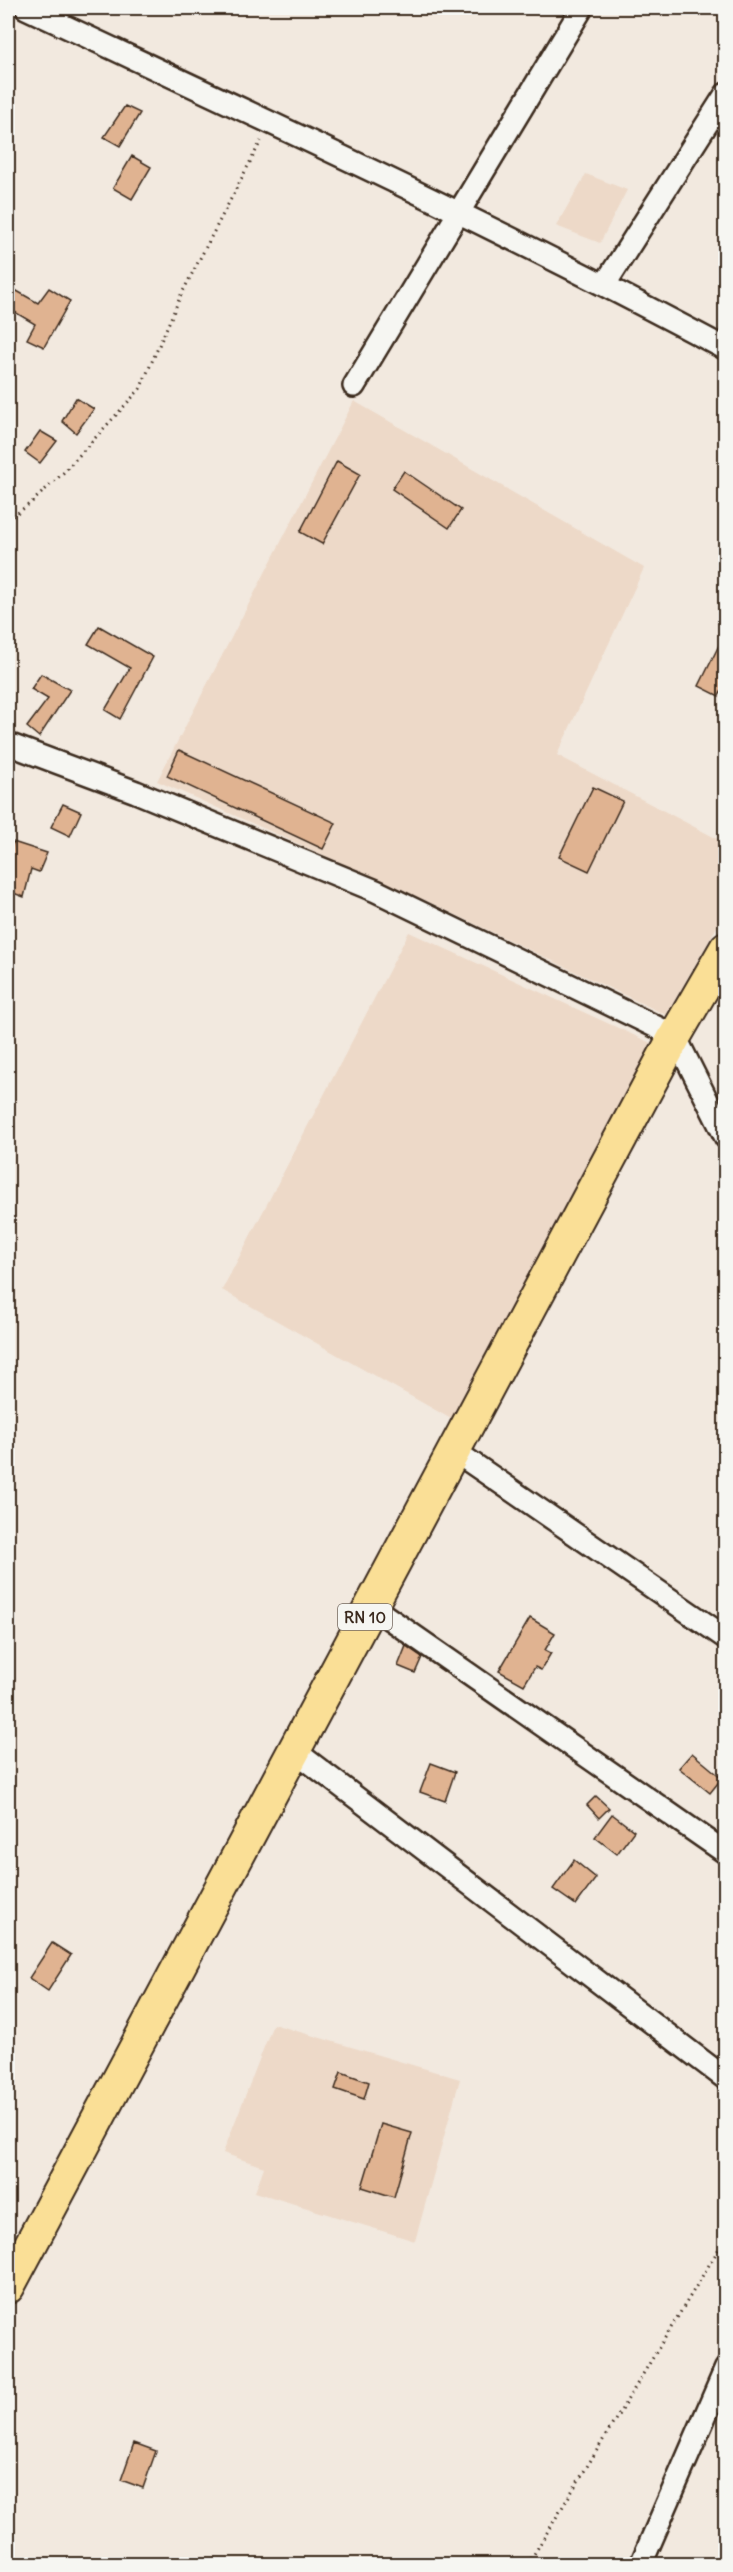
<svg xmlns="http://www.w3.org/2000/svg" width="733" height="2572" viewBox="0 0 733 2572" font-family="Delius,sans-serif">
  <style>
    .built { fill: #edd9c8 }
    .building { fill: #e0b391; stroke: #3b2a1e; stroke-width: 1.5 }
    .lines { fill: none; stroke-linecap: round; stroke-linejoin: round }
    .minor-casing { stroke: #3b2a1e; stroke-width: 26 }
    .primary-casing { stroke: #3b2a1e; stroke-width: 36 }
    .path { stroke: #3b2a1e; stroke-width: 3; stroke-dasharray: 1.5 4.5; stroke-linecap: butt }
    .minor { stroke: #f6f6f2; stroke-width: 21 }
    .primary { stroke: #fadf96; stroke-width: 32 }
    .labels { text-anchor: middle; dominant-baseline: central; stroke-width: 4.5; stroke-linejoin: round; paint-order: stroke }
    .shield { fill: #f6f6f2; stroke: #73675e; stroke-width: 1.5 }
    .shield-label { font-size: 16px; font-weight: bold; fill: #3b2a1e }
  </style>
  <rect width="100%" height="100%" fill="#f2e9df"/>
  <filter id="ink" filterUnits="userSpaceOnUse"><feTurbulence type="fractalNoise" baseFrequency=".0167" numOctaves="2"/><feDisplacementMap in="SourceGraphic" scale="12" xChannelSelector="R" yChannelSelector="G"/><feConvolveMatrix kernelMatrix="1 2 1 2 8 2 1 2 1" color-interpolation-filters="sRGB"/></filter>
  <g filter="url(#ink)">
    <!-- built -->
    <path class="built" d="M586,174L627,190L600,243L556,226Z
      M354,401L644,568L557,755L725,843V913L666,1015L427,901L157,781Z
      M409,932L653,1044L453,1420L222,1290Z
      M273,2024L460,2079L415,2241L255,2192L264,2167L223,2153Z"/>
    <!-- building -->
    <path class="building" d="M125,106L140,113L120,146L104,137Z
      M132,156L151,167L132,199L113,188Z
      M8,286L38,303L49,288L70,301L44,347L27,339L35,324L8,308Z
      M76,398L94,409L76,433L62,421Z
      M40,431L57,441L40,463L25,452Z
      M337,461L360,474L322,544L300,532Z
      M404,471L461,510L449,528L392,489Z
      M99,626L153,657L120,719L105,710L130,668L88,644Z
      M726,631V682L719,696L699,686Z
      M41,674L70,690L39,737L27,727L48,699L31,689Z
      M179,750L336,823L323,849L167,776Z
      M593,787L623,801L589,871L559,857Z
      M63,804L81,812L70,836L51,827Z
      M13,842L47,853L39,872L31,869L24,897L8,891V862Z
      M530,1618L555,1633L545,1650L551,1653L541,1670L535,1667L524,1685L499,1671Z
      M406,1646L422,1657L415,1673L398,1666Z
      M692,1753L722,1778L710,1793L679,1768Z
      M431,1763L455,1772L445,1801L420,1792Z
      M596,1796L609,1808L599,1818L587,1805Z
      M612,1814L634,1831L617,1854L595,1837Z
      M574,1860L596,1878L576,1905L553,1889Z
      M52,1943L71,1955L48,1991L29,1978Z
      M341,2072L369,2082L364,2099L335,2089Z
      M381,2124L412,2133L394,2197L362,2187Z
      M134,2443L156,2451L143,2488L121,2480Z"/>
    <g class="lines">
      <!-- minor casing -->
      <g class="minor-casing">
        <path id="minor" d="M26,8C260,118 497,226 726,349
          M605,284L726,94
          M354,386L582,8
          M8,744L136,792L376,891L675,1036L726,1138
          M453,1450L726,1638
          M371,1606L726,1853
          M295,1751L726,2079
          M641,2564L726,2368"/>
      </g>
      <!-- primary casing -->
      <g class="primary-casing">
        <path id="primary" d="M8,2287L675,1036L726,948"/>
      </g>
      <!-- path -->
      <path class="path" d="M8,520L32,502L63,473L140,389L181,295L261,141
        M528,2564L726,2237"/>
      <!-- minor -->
      <use href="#minor" class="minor"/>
      <!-- primary -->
      <use href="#primary" class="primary"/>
    </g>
  </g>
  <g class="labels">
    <!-- shield labels -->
    <rect class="shield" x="338" y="1604" width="54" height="26" rx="4.5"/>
    <g class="shield-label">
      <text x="365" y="1617">RN 10</text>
    </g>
  </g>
  <!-- margin -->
  <rect width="733" height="2572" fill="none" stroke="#f6f6f2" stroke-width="30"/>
  <rect x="15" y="15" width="703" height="2542" fill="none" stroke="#3b2a1e" stroke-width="2" filter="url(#ink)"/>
</svg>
